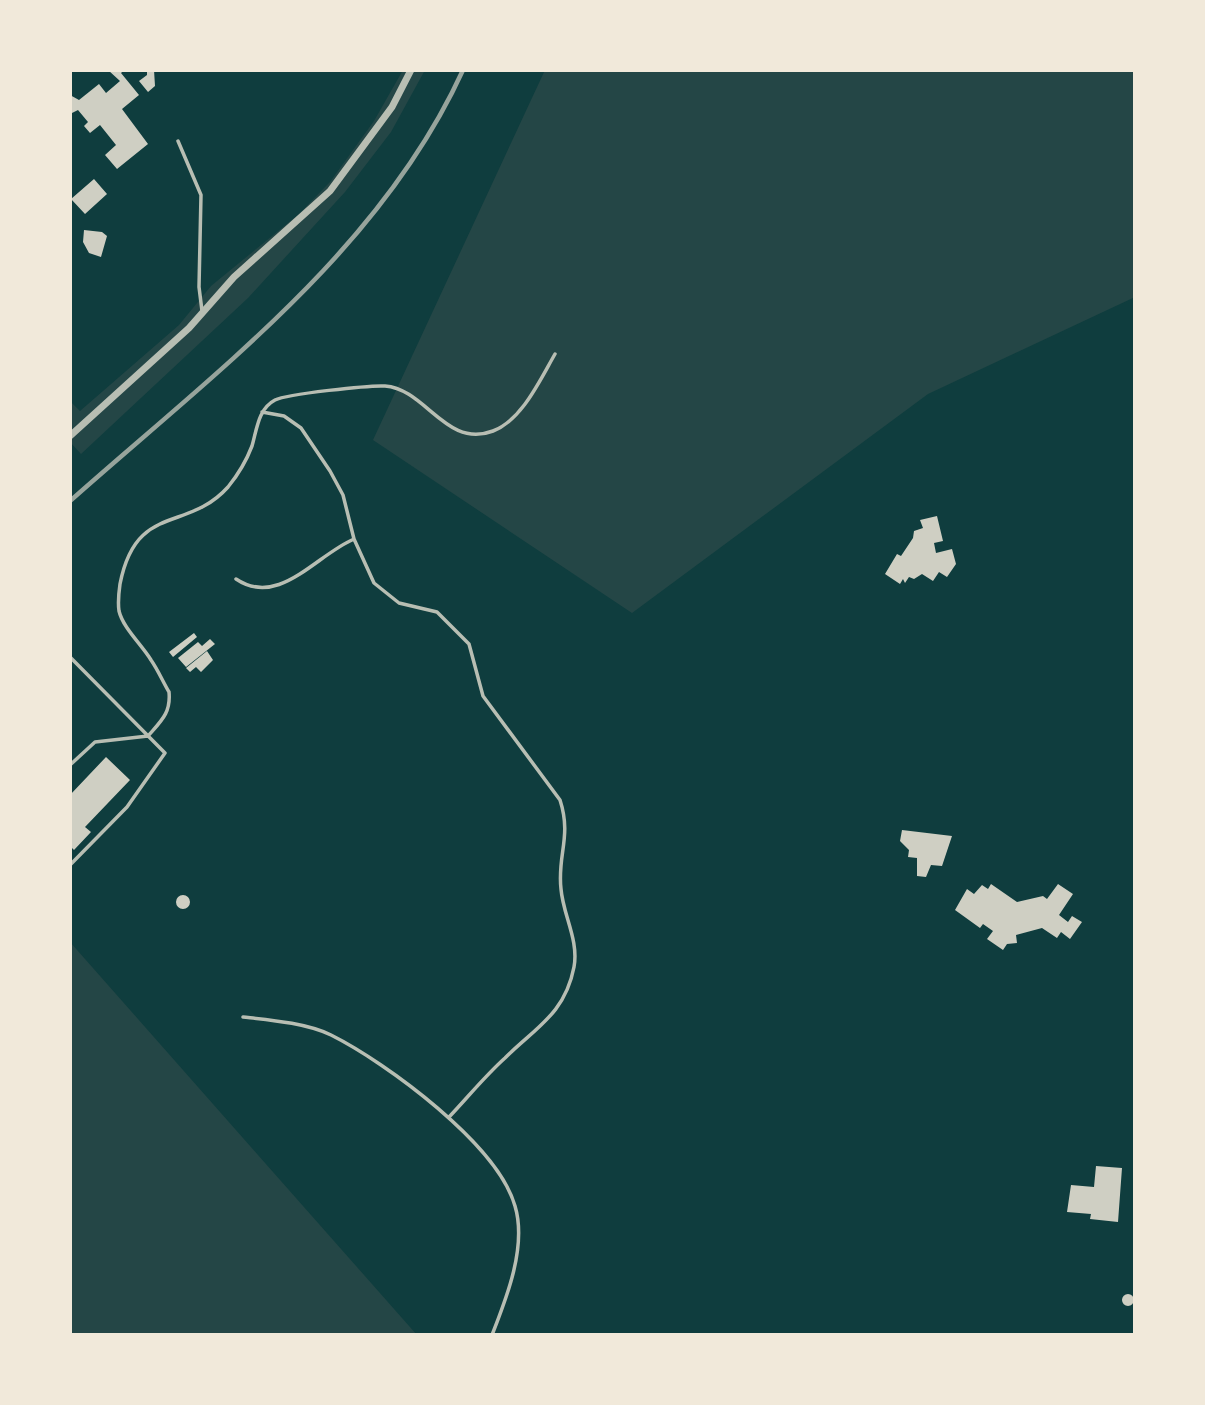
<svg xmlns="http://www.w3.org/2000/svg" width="1205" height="1405" viewBox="0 0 1205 1405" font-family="Lato,sans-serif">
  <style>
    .green { fill: #244646 }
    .building { fill: #cfcfc3 }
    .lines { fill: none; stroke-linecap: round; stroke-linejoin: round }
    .service { stroke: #b8beb3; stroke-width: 3.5 }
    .minor { stroke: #b8beb3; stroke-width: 7 }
    .rail { stroke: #97a49c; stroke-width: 4.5 }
  </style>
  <rect width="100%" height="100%" fill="#0f3d3e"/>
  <!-- green -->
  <path class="green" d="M403,70H425L391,132L345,192L248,298L81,454L70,442V401L80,411L179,325L211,286L299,214L330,182L374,121Z
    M545,70H1135V297L928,394L632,613L373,440Z
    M70,942L417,1335H70Z"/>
  <!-- building -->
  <path class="building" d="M108,70H124L121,73L139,95L122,109L148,144L117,169L105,155L116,145L100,125L90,133L84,126L88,122L78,110L70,114V95L79,100L99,84L106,93L120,81Z
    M147,70H154L155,86L148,92L139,81L147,75Z
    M94,179L107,194L85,214L71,199Z
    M84,230L102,232L107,236L101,257L89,253L83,242Z
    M937,516L943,541L934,543L936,553L952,549L956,564L947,577L939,572L933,581L922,574L914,579L909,577L905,583L903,579L900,584L885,574L897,554L901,556L913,538L914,531L923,528L920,520Z
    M194,633L197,637L173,657L169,652Z
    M210,639L215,644L186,667L178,658L198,642L202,646Z
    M207,651L213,660L201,672L196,667L190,672L186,668Z
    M106,757L130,780L85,827L91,832L74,850L70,846V795Z
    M902,830L952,836L942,866L931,865L926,877L917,876V858L908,857L909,850L900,841Z
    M991,884L1017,902L1043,896L1047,899L1058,884L1073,894L1059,915L1068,922L1072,916L1082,922L1070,939L1061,932L1057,938L1042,928L1016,935L1017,943L1007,944L1003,950L987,939L993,931L983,924L980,928L955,910L967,889L974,894L982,885L988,889Z
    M176 902a7 7 0 1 1 14 0a7 7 0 1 1-14 0Z
    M1096,1166L1122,1168L1118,1222L1090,1219L1091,1214L1067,1212L1071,1185L1094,1187Z
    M1122 1300a6 6 0 1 1 12 0a6 6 0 1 1-12 0Z"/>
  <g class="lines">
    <!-- service -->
    <path class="service" d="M178,141L201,195L199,287L202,311
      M262,412L284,416L301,428L330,471L343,495L354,539L374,583L399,603L437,612L469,644L483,696L560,800C572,837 557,855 561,889C563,915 579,940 574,967C565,1014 535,1028 505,1058C485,1076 468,1097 450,1116
      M236,579C279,608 316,555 354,539
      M70,657L165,753L127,807L70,865
      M70,765L95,742L148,736C161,721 171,713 169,692C163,682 158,670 151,660C142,645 123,628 119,611C118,604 119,591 120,584C136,502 187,533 228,487C237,476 247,459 252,446C257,429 258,409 275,400C287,394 370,385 385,386C426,389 446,449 493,431C522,420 540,380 555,354
      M243,1017C270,1020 306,1023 331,1035C387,1063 498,1145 515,1206C527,1246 507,1297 492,1335"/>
    <!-- minor -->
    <path class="minor" d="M70,436L189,328L234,277L330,191L392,107L411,70"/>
    <!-- rail -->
    <path class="rail" d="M70,501C214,373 381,250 463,70"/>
  </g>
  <!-- border -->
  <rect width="1205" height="1405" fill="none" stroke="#f1e9da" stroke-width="144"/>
</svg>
